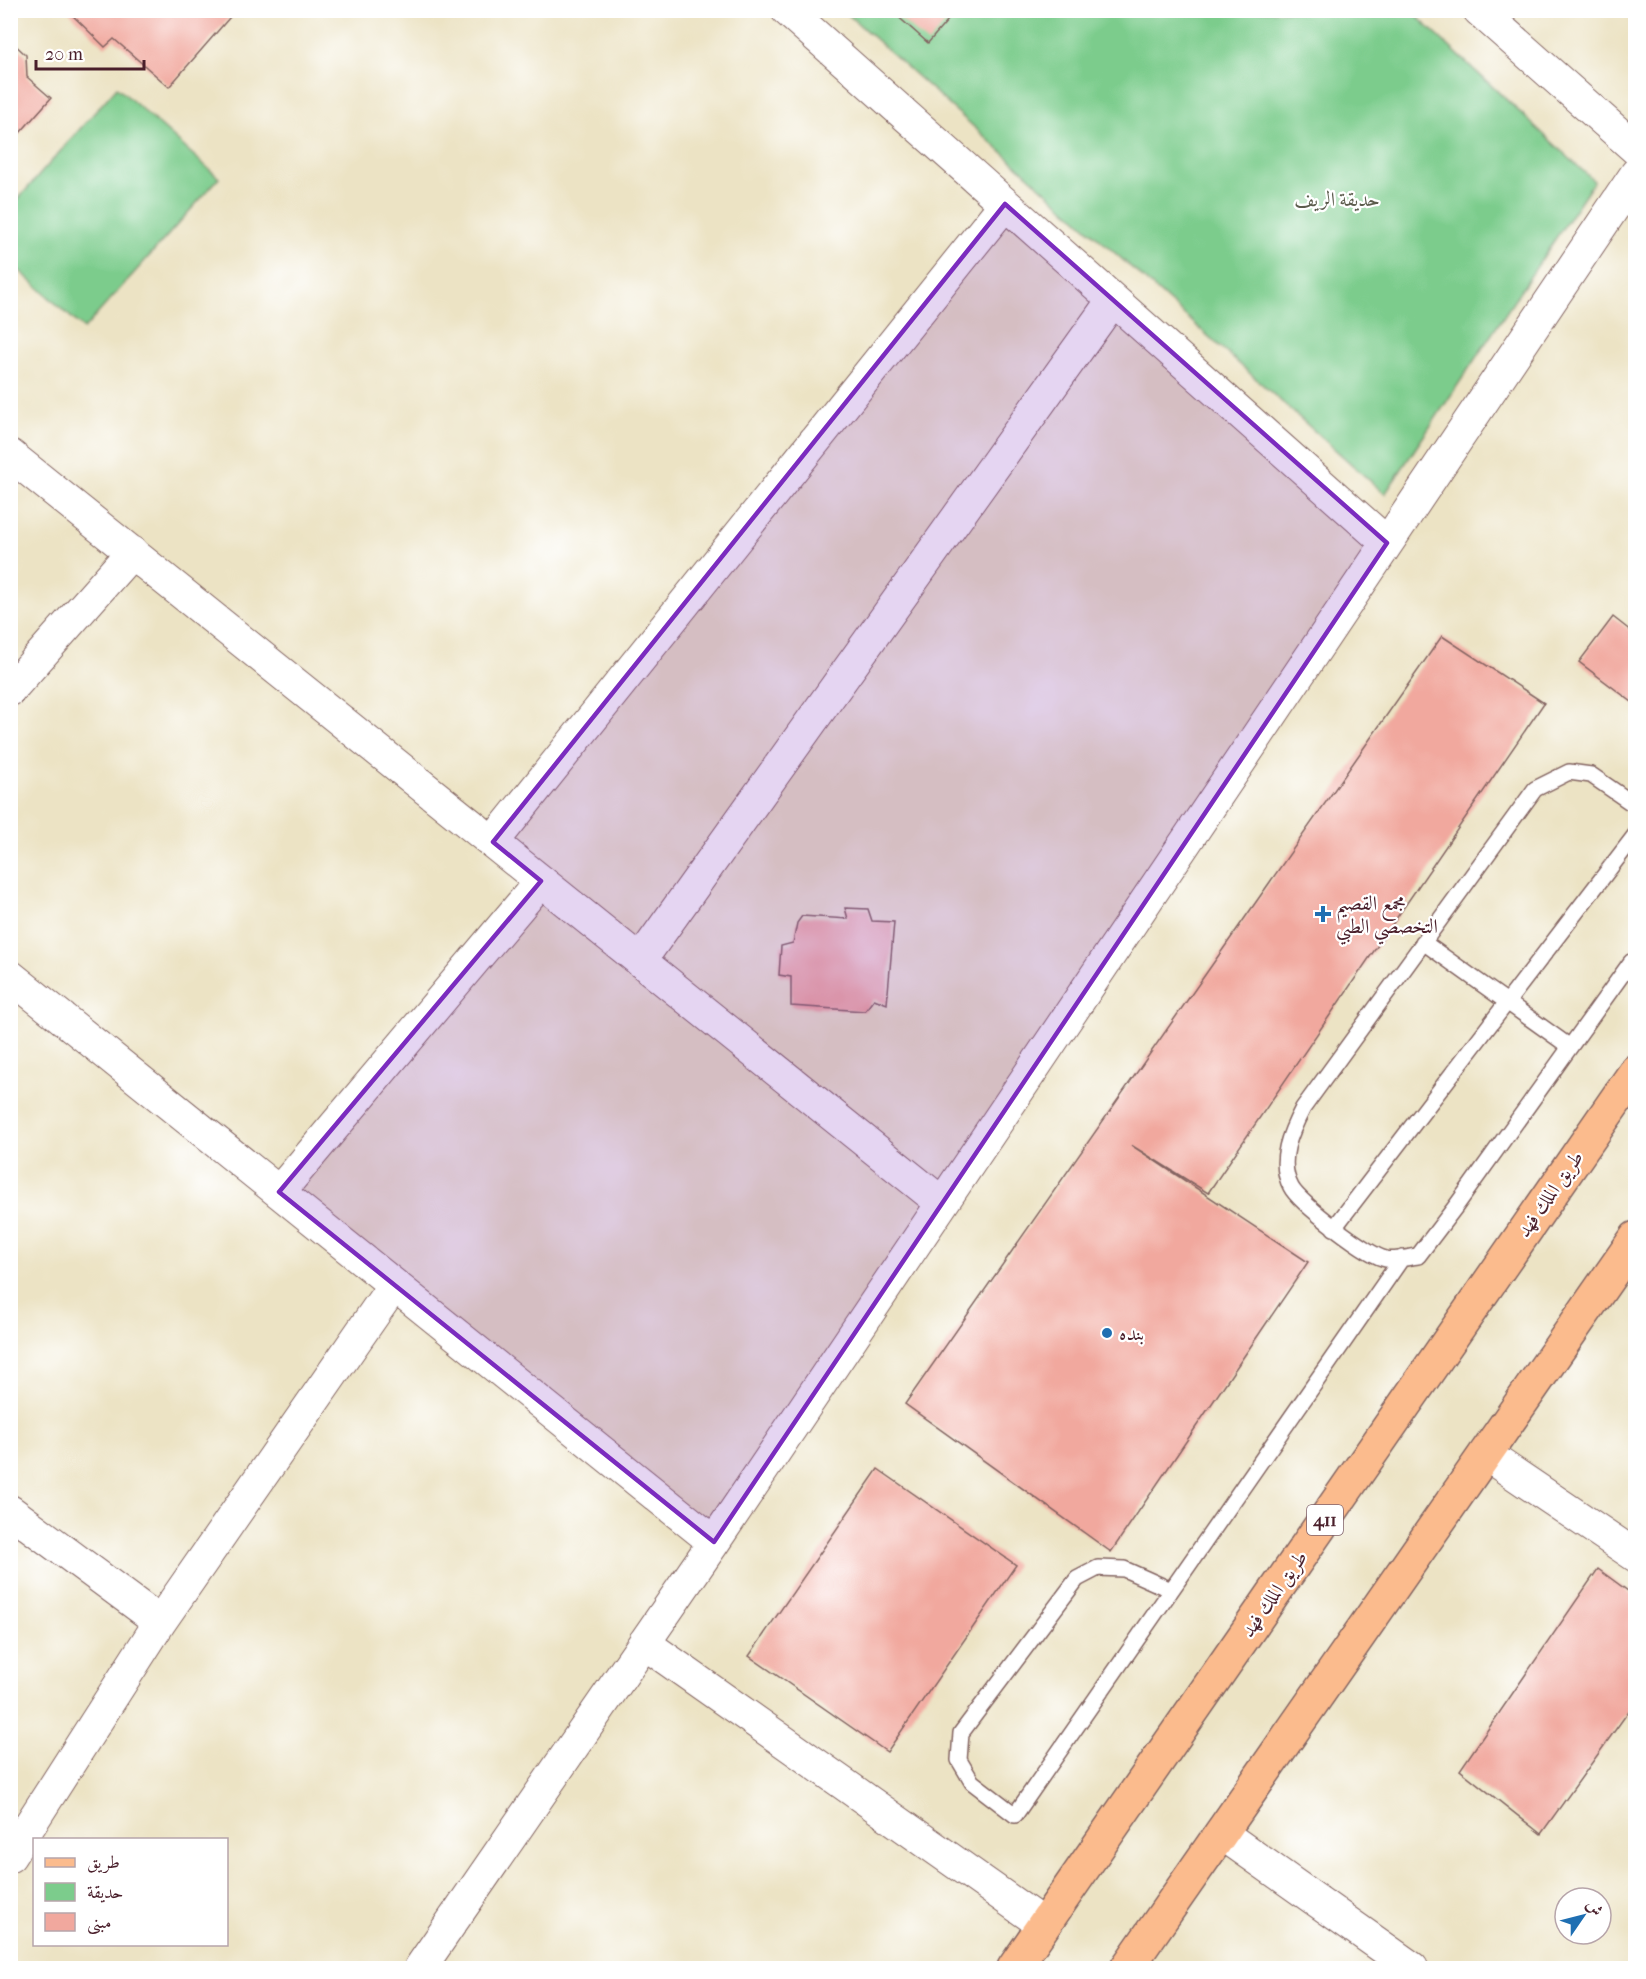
<svg xmlns="http://www.w3.org/2000/svg" width="1646" height="1979" viewBox="0 0 1646 1979" font-family="'IM FELL French Canon',Amiri,serif">
  <style>
    .green { fill: #7ccc8c; stroke: #63765c; stroke-width: 1.5 }
    .building { fill: #f1a89e }
    .lines { fill: none; stroke-linecap: round; stroke-linejoin: round }
    .lane-casing { stroke: #836461; stroke-width: 18 }
    .street-casing { stroke: #836461; stroke-width: 34 }
    .primary-casing { stroke: #836461; stroke-width: 36 }
    .lane { stroke: #fff; stroke-width: 15 }
    .street { stroke: #fff; stroke-width: 32 }
    .primary { stroke: #fbbb8d; stroke-width: 33 }
    .marked { fill: #7b2cbf; fill-opacity: 0.2; stroke: #7b2cbf; stroke-width: 4.5; stroke-linejoin: round }
    .poi-dot { fill: #1f6fb2; stroke: #fff; stroke-width: 2 }
    .labels { text-anchor: middle; dominant-baseline: central; stroke-width: 4.5; stroke-linejoin: round; paint-order: stroke }
    .shield { fill: #fff; stroke: #80626b; stroke-width: 1.5 }
    .shield-label { font-size: 18px; font-weight: bold; fill: #4a1f2b }
    .park-label { font-size: 20px; fill: #5c5c4d; stroke: #fff }
    .poi-label { font-size: 20px; fill: #4a1f2b; stroke: #fff; text-anchor: start }
    .street-label { font-size: 20px; fill: #4a1f2b; stroke: #fff }
  </style>
  <rect width="100%" height="100%" fill="#fff"/>
  <filter id="ink" filterUnits="userSpaceOnUse"><feTurbulence type="fractalNoise" baseFrequency=".0167" numOctaves="2"/><feDisplacementMap in="SourceGraphic" scale="12" xChannelSelector="R" yChannelSelector="G"/><feConvolveMatrix kernelMatrix="1 2 1 2 8 2 1 2 1" color-interpolation-filters="sRGB"/></filter>
  <filter id="wash" filterUnits="userSpaceOnUse"><feTurbulence type="fractalNoise" baseFrequency=".008" numOctaves="4" result="noise"/><feDisplacementMap in="SourceGraphic" scale="24" xChannelSelector="R" yChannelSelector="G"/><feGaussianBlur stdDeviation="1.35" result="paint"/><feColorMatrix in="noise" values="0 0 0 0 0 0 0 0 0 0 0 0 0 0 0 0 0 1.4 0 .05"/><feComposite in="paint" operator="in"/></filter>
  <g filter="url(#wash)">
    <rect width="100%" height="100%" fill="#ece3c4"/>
    <!-- green -->
    <path class="green" d="M844,11H1411L1594,181L1385,494Z
      M117,87L219,178L84,329L11,263V207Z"/>
    <g id="blocks">
      <!-- building -->
      <path class="building" d="M67,10H230V17L169,87L114,39L105,47Z
        M896,10H937L948,20L928,43L894,13Z
        M10,40L26,55L27,77L51,98L10,144Z
        M1613,617L1636,635V705L1579,662Z
        M1442,636L1544,703L1208,1193L1131,1145L1308,1262L1111,1552L905,1404Z
        M845,908L868,909L872,921L894,922L887,1004L874,999L865,1011L791,1006V977L779,975L781,946L793,943L797,923L802,916L848,919Z
        M878,1469L1016,1565L887,1752L749,1656Z
        M1598,1569L1636,1597V1701L1541,1834L1460,1770Z"/>
    </g>
  </g>
  <g filter="url(#ink)">
    <use href="#blocks" fill-opacity="0" stroke="#836461" stroke-width="1.5"/>
    <g class="lines">
      <!-- lane casing -->
      <g class="lane-casing">
        <path id="lane" d="M1423,942L1570,1047
          M1631,962L1456,1206L1418,1256C1408,1257 1396,1261 1386,1259C1370,1257 1299,1203 1291,1187C1277,1161 1291,1131 1303,1108L1535,789L1569,772L1591,775L1636,806
          M1334,1228L1636,834
          M1171,1590L1124,1569L1098,1568L1077,1579L961,1733L959,1760L972,1782L1015,1815L1402,1258"/>
      </g>
      <!-- street casing -->
      <g class="street-casing">
        <path id="street" d="M787,10L1387,543
          M1479,10L1636,149
          M10,455L942,1203
          M10,690L132,552
          M493,842L1005,204
          M640,961L1113,300
          M10,976L714,1542
          M279,1192L541,881
          M1485,1454L1636,1556
          M10,1511L160,1622
          M644,1643L1044,1925
          M1221,1833L1412,1968
          M10,1856L160,1622L394,1285
          M420,1968L714,1542L1636,174"/>
      </g>
      <!-- primary casing -->
      <g class="primary-casing">
        <path id="primary" d="M1014,1968L1636,1071
          M1127,1968L1636,1238"/>
      </g>
      <!-- lane -->
      <use href="#lane" class="lane"/>
      <!-- street -->
      <use href="#street" class="street"/>
      <!-- primary -->
      <use href="#primary" class="primary"/>
    </g>
  </g>
  <!-- marked area -->
  <path class="marked" d="M1005,204L1387,543L714,1542L279,1192L541,881L493,842Z"/>
  <!-- markers -->
  <g class="poi-dot">
    <path d="M1320 905h6v6h6v6h-6v6h-6v-6h-6v-6h6z"/>
    <circle cx="1107" cy="1333" r="6"/>
  </g>
  <g class="labels">
    <!-- shield labels -->
    <rect class="shield" x="1307" y="1505" width="36" height="30" rx="4.5"/>
    <g class="shield-label">
      <text x="1325" y="1520">411</text>
    </g>
    <!-- park labels -->
    <g class="park-label">
      <text x="1337" y="199">حديقة الريف</text>
    </g>
    <!-- poi labels -->
    <g class="poi-label">
      <text x="1336" y="903">مجمع القصيم<tspan x="1336" dy="23">التخصصي الطبي</tspan></text>
      <text x="1119" y="1333">بنده</text>
    </g>
    <!-- street labels -->
    <g class="street-label">
      <text transform="translate(1550 1194) rotate(-55)">طريق الملك فهد</text>
      <text transform="translate(1274 1594) rotate(-55)">طريق الملك فهد</text>
    </g>
  </g>
  <!-- margin -->
  <rect width="1646" height="1979" fill="none" stroke="#fff" stroke-width="36"/>
  <!-- legend -->
  <rect x="33" y="1838" width="195" height="108" fill="#ffffff" stroke="#b7a5aa" stroke-width="1.5"/>
  <rect x="45" y="1858" width="30" height="9" fill="#fbbb8d" stroke="#b7a5aa" stroke-width="1.5"/>
  <text x="87" y="1868" font-size="18" fill="#4a1f2b">طريق</text>
  <rect x="45" y="1883" width="30" height="18" fill="#7ccc8c" stroke="#b7a5aa" stroke-width="1.5"/>
  <text x="87" y="1898" font-size="18" fill="#4a1f2b">حديقة</text>
  <rect x="45" y="1913" width="30" height="18" fill="#f1a89e" stroke="#b7a5aa" stroke-width="1.5"/>
  <text x="87" y="1928" font-size="18" fill="#4a1f2b">مبنى</text>
  <!-- north arrow -->
  <g transform="translate(1583 1916) rotate(55)"><circle r="28" fill="#ffffff" stroke="#b7a5aa" stroke-width="1.5"/>
  <path d="M0-4.5L10 22L0 15L-10 22Z" fill="#1f6fb2"/>
  <text y="-9" font-size="16" font-weight="bold" text-anchor="middle" fill="#4a1f2b">ش</text>
  </g>
  <!-- scale -->
  <path d="M36 60v9h108v-9" fill="none" stroke="#4a1f2b" stroke-width="3"/>
  <text x="45" y="60" font-size="18" fill="#4a1f2b" stroke="#ffffff" stroke-width="4.5" paint-order="stroke">20 m</text>
</svg>
